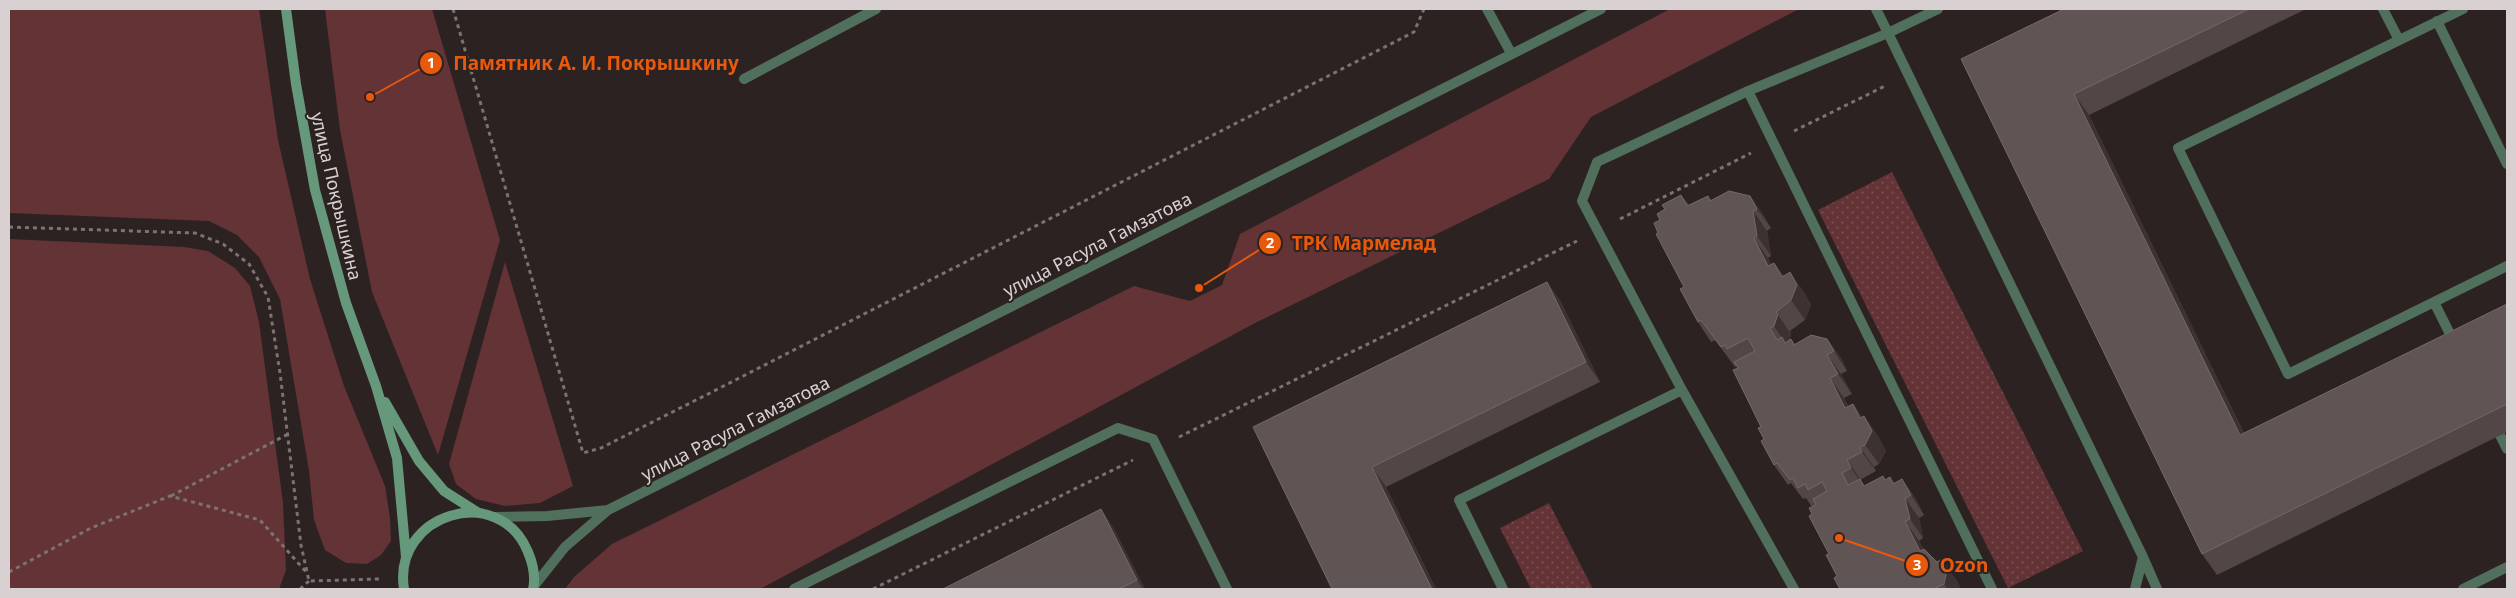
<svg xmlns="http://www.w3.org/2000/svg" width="2516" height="598" viewBox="0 0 2516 598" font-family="'Noto Sans',sans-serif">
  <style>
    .green { fill: #633336 }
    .park { fill: url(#park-dots) }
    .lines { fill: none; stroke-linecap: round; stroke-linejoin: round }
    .path { stroke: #7b7272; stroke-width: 3; stroke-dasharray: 4 4; stroke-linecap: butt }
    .service { stroke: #506f5d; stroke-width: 10 }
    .minor { stroke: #506f5d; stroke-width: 10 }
    .secondary { stroke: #66987c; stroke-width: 10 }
    .wall { fill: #524646 }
    .shaded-wall { fill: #3d3131 }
    .building { fill: #615454; stroke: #746868 }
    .labels { text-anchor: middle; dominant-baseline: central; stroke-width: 4; stroke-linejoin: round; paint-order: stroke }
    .street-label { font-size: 18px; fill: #d9d1d1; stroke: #2d2222 }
    .leader { fill: none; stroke: #e8590c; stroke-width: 2 }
    .callout-dot { fill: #e8590c; stroke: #2d2222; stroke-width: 2 }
    .mark-label { font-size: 15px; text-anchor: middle; font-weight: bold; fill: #fff }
    .callout-label { font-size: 19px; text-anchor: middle; font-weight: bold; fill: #e8590c; stroke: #2d2222; stroke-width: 4; stroke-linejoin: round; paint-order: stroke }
  </style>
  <defs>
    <pattern id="park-dots" width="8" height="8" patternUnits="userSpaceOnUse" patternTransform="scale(1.25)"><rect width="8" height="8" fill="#633336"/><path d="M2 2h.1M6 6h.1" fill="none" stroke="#795052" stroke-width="1.8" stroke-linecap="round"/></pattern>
  </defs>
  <rect width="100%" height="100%" fill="#2d2222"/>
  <!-- green -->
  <path class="green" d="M9,9H259L278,140L310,279L344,386L385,486L390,518L391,541L381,555L367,564L346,563L325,550L314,520L309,471L280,299L259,257L237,235L209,221L9,213Z
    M325,9H432L500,240L438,455L372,292L340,130Z
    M1670,9H1799L1591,117L1549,179L1255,323L760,589H565L574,577L612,544L1134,286L1190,301L1222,285L1240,234Z
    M9,239L184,247L208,251L235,268L250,286L259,322L283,503L286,570L279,589H9Z
    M505,262L573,486L540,503L505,506L476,499L456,484L449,464Z"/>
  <!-- park -->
  <path class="park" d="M1892,172L2083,551L2008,588L1818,210Z
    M1549,503L1593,589H1531L1500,528Z"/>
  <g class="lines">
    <!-- path -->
    <path class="path" d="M453,9L583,453L601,448L712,392L1414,32L1424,9
      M1794,131L1887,85
      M1620,219L1751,153
      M9,227L195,233L223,244L249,264L268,297L280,373L301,545L309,581L379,579
      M1179,437L1577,241
      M171,496L288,434
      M9,572L91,528L170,496L260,520L307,573
      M300,589L309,581
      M873,589L1133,460"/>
    <!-- service -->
    <path class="service" d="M1487,9L1511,53
      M1876,9L1888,33L1938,9
      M2383,9L2399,40
      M2463,9L2178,148L2288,374L2507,266
      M2437,21L2507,164
      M744,79L876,9
      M1748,91L1992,589
      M2434,302L2455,344
      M2500,435L2507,449
      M2143,557L2157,589
      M794,589L1118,428L1153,439L1227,589
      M1503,589L1459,500L1682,390
      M1794,589L1682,390L1582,201L1597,162L1748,91L1888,33L2143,557L2135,589
      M2463,589L2507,567"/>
    <!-- minor -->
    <path class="minor" d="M494,517L547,516L608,510
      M534,586L565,547L608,510L1601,9"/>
    <!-- secondary -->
    <path class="secondary" d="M286,9L296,84L315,190L346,303L376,386L397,458L406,557
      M385,402L419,461L444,491L477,512
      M404,589C392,514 499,481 528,552C533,564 536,576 533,589"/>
  </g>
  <!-- wall -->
  <path class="wall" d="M2064,9H2306L2089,115L2244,433L2507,304V432L2217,575L2202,554L1961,59Z
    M1681,195L1689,205L1708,196L1711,200L1750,196L1764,216L1771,228L1767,231L1771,256L1768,258L1771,264L1774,263L1784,276L1804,292L1811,305L1805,320L1790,331L1791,334L1789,341L1791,339L1795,344L1827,339L1841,358L1847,371L1841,374L1852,394L1844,398L1848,406L1853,404L1862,417L1864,416L1878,436L1886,451L1879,464L1874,467L1876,471L1860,480L1865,486L1886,479L1890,477L1895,483L1902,479L1916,499L1924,515L1919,518L1923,538L1919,541L1923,549L1956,579L1961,589H1840L1837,576L1829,554L1812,514V507L1806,498L1803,499L1791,483L1788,485L1774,465L1764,439L1761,427L1738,368L1737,366L1735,367L1715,340L1711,342L1698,322L1684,287L1658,233L1660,220L1665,209Z
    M1547,282L1561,302L1600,382L1386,487L1436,589H1332L1253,427Z
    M1101,509L1114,529L1145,589H943Z"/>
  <!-- shaded-wall -->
  <path class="shaded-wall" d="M2074,94L2089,115L2255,456L2240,435Z
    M1750,196L1764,216L1771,228L1757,209Z
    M1753,211L1767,231L1771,256L1757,236Z
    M1754,238L1768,258L1782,286L1768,266Z
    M1774,263L1788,283L1790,272L1804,292L1811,305L1805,320L1791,300Z
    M1547,282L1561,302L1600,382L1586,362Z
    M1776,312L1791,334L1788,345L1799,363L1774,326Z
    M1827,339L1841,358L1847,371L1834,351Z
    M1827,355L1841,374L1852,394L1838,374Z
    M1830,378L1844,398L1859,428L1845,408Z
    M1853,404L1867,424L1864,416L1878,436L1886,451L1879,464L1865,445L1860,418Z
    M1860,447L1874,467L1876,471L1862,452Z
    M1847,460L1874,499L1878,506L1851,468Z
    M1372,467L1386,487L1436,589H1432Z
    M1890,477L1919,518L1923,538L1910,519Z
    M1902,479L1916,499L1924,515L1911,495Z
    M1101,509L1114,529L1145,589H1143L1137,580Z
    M1905,521L1919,541L1934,571L1920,551Z
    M1942,559L1956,579L1961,589H1948L1944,584Z"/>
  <!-- building -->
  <path class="building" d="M2064,9H2249L2074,94L2240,435L2507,304V404L2202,554L1961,59Z
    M1729,191L1750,196L1757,209L1753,211L1757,236L1754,238L1768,266L1774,263L1782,277L1790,272L1797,285L1791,300L1776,312L1778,314L1774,326L1770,328L1777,340L1782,337L1785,343L1791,339L1794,345L1811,335L1827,339L1834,351L1827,355L1838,374L1830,378L1845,408L1853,404L1860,418L1864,416L1872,431L1865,445L1860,447L1862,452L1847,460L1851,468L1842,473L1848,485L1860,479L1864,486L1883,476L1885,480L1890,477L1893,484L1902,479L1911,495L1905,498L1910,519L1905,521L1920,551L1924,549L1937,562L1942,559L1947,570L1944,584L1933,589H1840L1834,578L1837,576L1826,555L1829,554L1809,516L1812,514L1809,508L1816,505L1813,499L1827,491L1822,482L1808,490L1805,484L1798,488L1793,478L1790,480L1777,463L1774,465L1761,441L1764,439L1758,428L1761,427L1733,370L1738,368L1734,362L1755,351L1748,338L1727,349L1725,345L1721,347L1701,320L1698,322L1680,289L1684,287L1656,234L1658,233L1654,223L1660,220L1657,214L1665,209L1662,205L1681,195L1687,206L1708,196L1710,201Z
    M1547,282L1586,362L1372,467L1432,589H1332L1253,427Z
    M1101,509L1137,580L1119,589H943Z"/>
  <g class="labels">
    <!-- street labels -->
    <g class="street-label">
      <text transform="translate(337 196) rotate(77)">улица Покрышкина</text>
      <text transform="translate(1097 244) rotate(-27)">улица Расула Гамзатова</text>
      <text transform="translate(735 428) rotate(-27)">улица Расула Гамзатова</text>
    </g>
  </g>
  <!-- callouts -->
  <path class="leader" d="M370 97L431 63M1199 288L1270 243M1839 538L1917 565"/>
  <g class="callout-dot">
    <circle cx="370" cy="97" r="5"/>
    <circle cx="1199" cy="288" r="5"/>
    <circle cx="1839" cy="538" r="5"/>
    <circle cx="431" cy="63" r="12"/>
    <circle cx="1270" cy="243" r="12"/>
    <circle cx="1917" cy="565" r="12"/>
  </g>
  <g class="mark-label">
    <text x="431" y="68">1</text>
    <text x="1270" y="248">2</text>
    <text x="1917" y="570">3</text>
  </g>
  <g class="callout-label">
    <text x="596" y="70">Памятник А. И. Покрышкину</text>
    <text x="1364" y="250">ТРК Мармелад</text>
    <text x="1964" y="572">Ozon</text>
  </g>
  <!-- border -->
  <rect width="2516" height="598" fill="none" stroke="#d9d1d1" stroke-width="20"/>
</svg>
